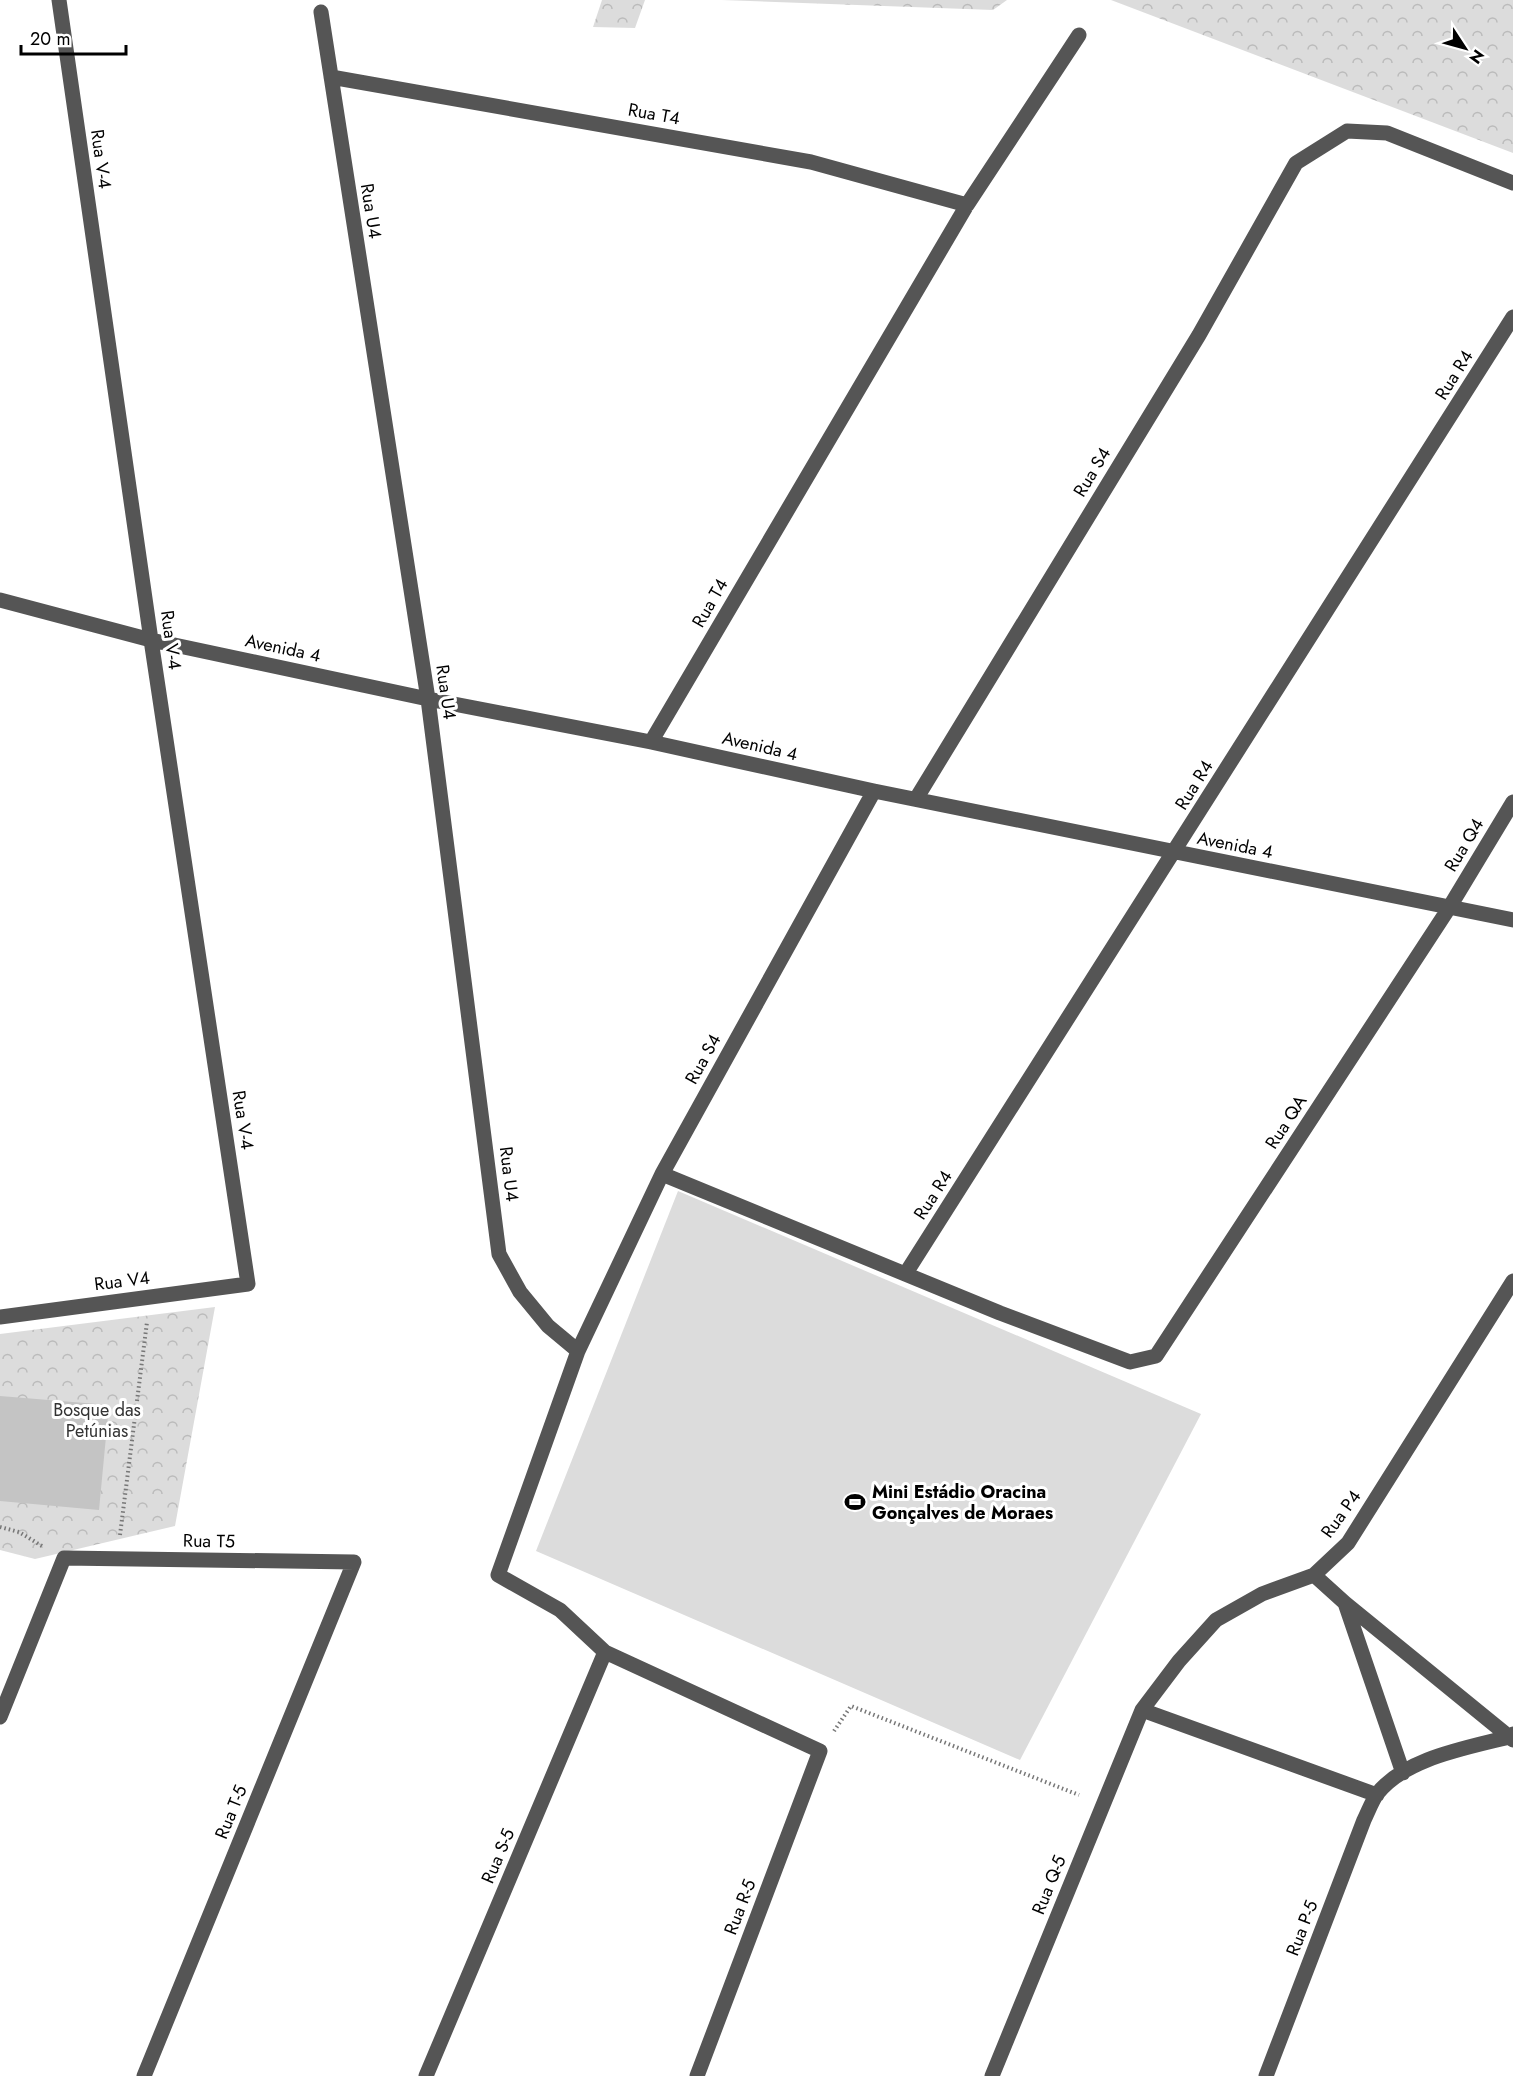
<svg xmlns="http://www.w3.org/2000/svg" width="1513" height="2076" viewBox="0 0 1513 2076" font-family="Jost,sans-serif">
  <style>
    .forest { fill: url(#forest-crowns) }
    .garden { fill: #dcdcdc }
    .building { fill: #c4c4c4 }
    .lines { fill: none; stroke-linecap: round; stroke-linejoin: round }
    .path { stroke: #777; stroke-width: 4; stroke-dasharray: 1.5 3; stroke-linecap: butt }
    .minor { stroke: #555; stroke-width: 15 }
    .labels { text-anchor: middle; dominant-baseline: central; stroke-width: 6; stroke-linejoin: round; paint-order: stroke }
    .street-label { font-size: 18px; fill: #000; stroke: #fff }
    .park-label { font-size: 18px; fill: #333; stroke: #fff }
    .poi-label { font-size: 18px; font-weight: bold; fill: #000; stroke: #fff; text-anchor: start }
  </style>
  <defs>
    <pattern id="forest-crowns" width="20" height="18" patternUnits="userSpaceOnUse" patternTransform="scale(1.5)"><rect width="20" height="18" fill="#dcdcdc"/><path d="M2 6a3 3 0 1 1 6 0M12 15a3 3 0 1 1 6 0" fill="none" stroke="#bbb"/></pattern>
  </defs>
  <rect width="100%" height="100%" fill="#fff"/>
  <!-- forest -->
  <path class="forest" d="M602,0H645L635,28L593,27Z
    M722,0H1007L993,10Z
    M1111,0H1513V153Z
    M215,1307L175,1526L35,1559L0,1550V1334Z"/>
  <!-- garden -->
  <path class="garden" d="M678,1191L1201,1414L1020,1760L536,1551Z"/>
  <!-- building -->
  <path class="building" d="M0,1396L109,1405L99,1510L0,1501Z"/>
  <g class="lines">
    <!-- path -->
    <path class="path" d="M0,1527L19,1532L42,1546
      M120,1535L147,1322
      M834,1731L851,1706L1079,1795"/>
    <!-- minor -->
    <path class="minor" d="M321,12L428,699L499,1254L520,1292L548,1326L578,1351
      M331,77L811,162L967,205
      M0,600L151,640L428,699L651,742L874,791L1513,920
      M651,742L967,205L1079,35
      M916,799L1199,335L1296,163L1347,131L1387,133L1513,183
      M662,1174L1000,1313L1130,1362L1156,1356L1449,908L1513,802
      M906,1273L1513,317
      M0,1317L248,1284L151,640L59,0
      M1314,1575L1345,1603L1513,1740
      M1345,1603L1403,1773
      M1142,1710L1377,1795
      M0,1717L64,1558L354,1562L144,2076
      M426,2076L605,1652
      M697,2076L820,1751L605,1652L560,1610L498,1575L578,1351L662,1174L874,791
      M992,2076L1142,1710L1179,1661L1216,1620L1262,1594L1314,1575L1348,1543L1513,1281
      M1266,2076L1364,1820C1368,1812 1372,1801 1377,1794C1405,1758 1467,1748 1509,1737L1513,1734"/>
  </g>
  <!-- icons -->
  <defs>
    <g id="stadium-bare" transform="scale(1.62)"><path d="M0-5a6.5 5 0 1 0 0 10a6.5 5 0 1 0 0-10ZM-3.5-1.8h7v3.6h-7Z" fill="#000" stroke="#fff" stroke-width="2.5" paint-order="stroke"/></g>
  </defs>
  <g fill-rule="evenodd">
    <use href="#stadium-bare" x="855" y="1502"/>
  </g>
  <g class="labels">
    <!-- street labels -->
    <g class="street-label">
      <text transform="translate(654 114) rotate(10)">Rua T4</text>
      <text transform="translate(101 159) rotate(82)">Rua V-4</text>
      <text transform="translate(371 211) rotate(81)">Rua U4</text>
      <text transform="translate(1454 375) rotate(-58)">Rua R4</text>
      <text transform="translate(1092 472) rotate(-59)">Rua S4</text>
      <text transform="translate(710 603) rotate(-60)">Rua T4</text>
      <text transform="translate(171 640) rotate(82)">Rua V-4</text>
      <text transform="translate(283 648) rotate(12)">Avenida 4</text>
      <text transform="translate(446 692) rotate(82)">Rua U4</text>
      <text transform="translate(760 746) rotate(13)">Avenida 4</text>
      <text transform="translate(1194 785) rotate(-58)">Rua R4</text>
      <text transform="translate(1235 845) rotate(11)">Avenida 4</text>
      <text transform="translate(1464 845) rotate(-59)">Rua Q4</text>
      <text transform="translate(703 1059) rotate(-61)">Rua S4</text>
      <text transform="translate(243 1120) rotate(81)">Rua V-4</text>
      <text transform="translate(1286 1122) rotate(-57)">Rua QA</text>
      <text transform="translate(509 1174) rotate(83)">Rua U4</text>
      <text transform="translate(933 1195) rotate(-57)">Rua R4</text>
      <text transform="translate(122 1281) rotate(-7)">Rua V4</text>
      <text transform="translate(1341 1514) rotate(-54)">Rua P4</text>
      <text transform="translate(209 1541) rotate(1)">Rua T5</text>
      <text transform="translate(231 1812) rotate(-68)">Rua T-5</text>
      <text transform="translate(498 1856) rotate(-67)">Rua S-5</text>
      <text transform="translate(1049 1885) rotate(-68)">Rua Q-5</text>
      <text transform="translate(740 1907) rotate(-69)">Rua R-5</text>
      <text transform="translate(1302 1928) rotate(-69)">Rua P-5</text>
    </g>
    <!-- park labels -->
    <g class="park-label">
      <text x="97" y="1410">Bosque das<tspan x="97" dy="21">Petúnias</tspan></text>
    </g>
    <!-- poi labels -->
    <g class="poi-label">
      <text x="872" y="1492">Mini Estádio Oracina<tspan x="872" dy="21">Gonçalves de Moraes</tspan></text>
    </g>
  </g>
  <!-- north arrow -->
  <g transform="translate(1465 48) rotate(126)" stroke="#ffffff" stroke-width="4.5" paint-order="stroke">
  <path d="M0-4.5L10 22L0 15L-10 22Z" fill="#000000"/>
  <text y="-9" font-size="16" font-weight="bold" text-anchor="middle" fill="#000000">N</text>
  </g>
  <!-- scale -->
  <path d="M21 45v9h105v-9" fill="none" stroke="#000000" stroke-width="3"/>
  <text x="30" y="45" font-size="18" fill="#000000" stroke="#ffffff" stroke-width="4.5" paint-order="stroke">20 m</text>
</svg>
